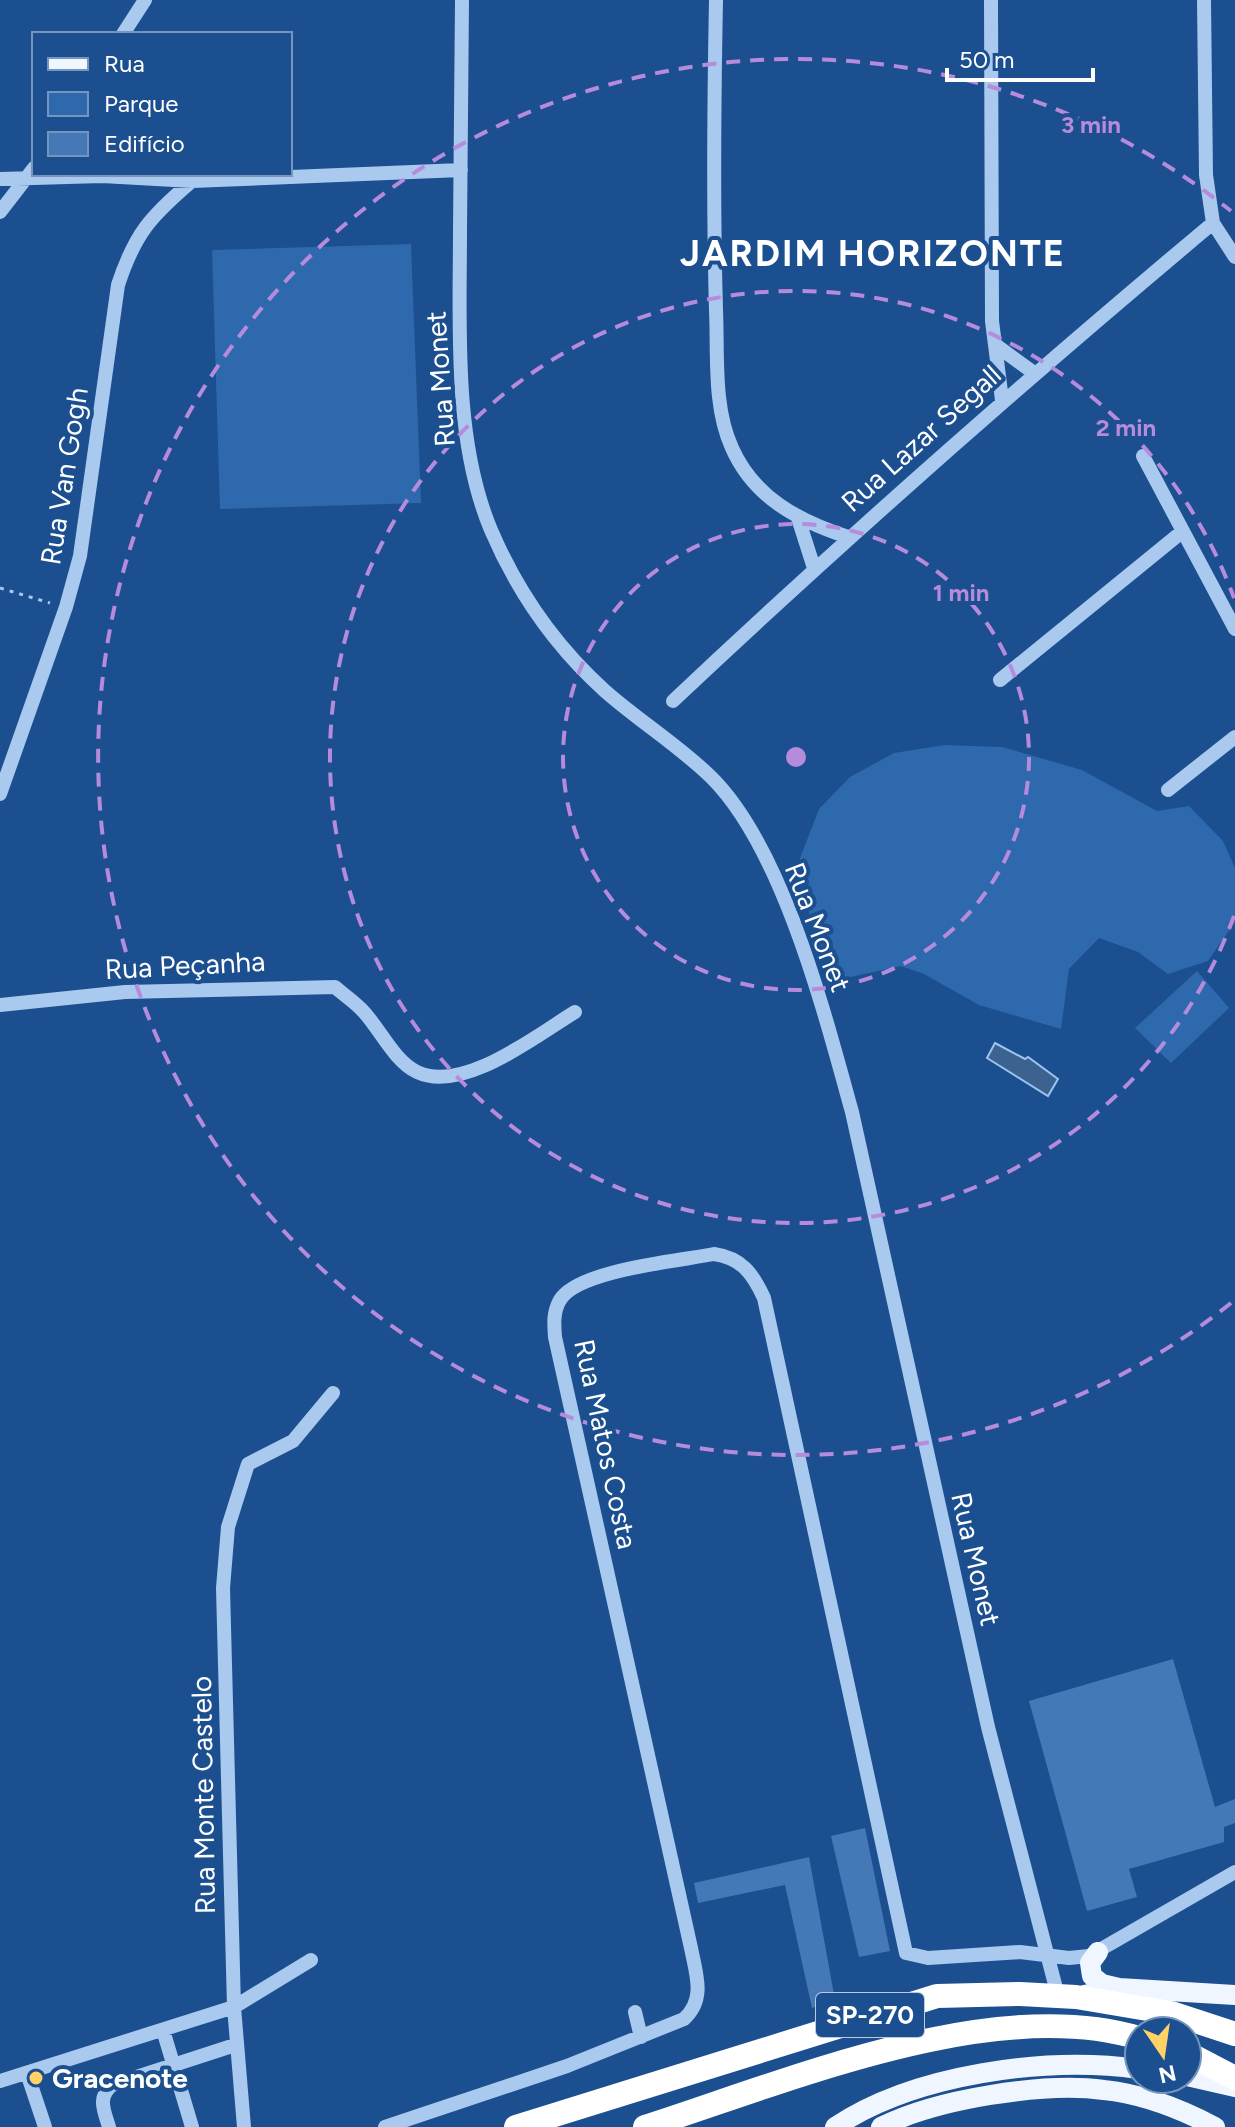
<svg xmlns="http://www.w3.org/2000/svg" width="1235" height="2127" viewBox="0 0 1235 2127" font-family="Figtree,sans-serif">
  <style>
    .green { fill: #2e69ad }
    .water { fill: #3c6290; stroke: #9cc4f0; stroke-width: 2 }
    .building { fill: #4478b7 }
    .lines { fill: none; stroke-linecap: round; stroke-linejoin: round }
    .path { stroke: #a9c9ee; stroke-width: 3; stroke-dasharray: 4 6; stroke-linecap: butt }
    .minor { stroke: #a9c9ee; stroke-width: 14 }
    .major { stroke: #f0f6ff; stroke-width: 20 }
    .highway { stroke: #fff; stroke-width: 24 }
    .ring { fill: none; stroke: #b68bdc; stroke-width: 4; stroke-dasharray: 14 10 }
    .poi-dot { fill: #ffd166; stroke: #1b4f8f; stroke-width: 3 }
    .labels { text-anchor: middle; dominant-baseline: central; stroke-width: 8; stroke-linejoin: round; paint-order: stroke }
    .shield { fill: #1b4f8f; stroke: #bbcadd; stroke-width: 2 }
    .shield-label { font-size: 26px; font-weight: bold; fill: #fff }
    .street-label { font-size: 28px; fill: #fff; stroke: #1b4f8f }
    .poi-label { font-size: 28px; font-weight: bold; fill: #fff; stroke: #1b4f8f; text-anchor: start }
    .district-label { font-size: 36px; font-weight: bold; letter-spacing: 2px; fill: #fff; stroke: #1b4f8f }
    .centre { fill: #b68bdc; stroke: #1b4f8f; stroke-width: 4 }
    .ring-label { font-size: 24px; text-anchor: middle; font-weight: bold; fill: #b68bdc; stroke: #1b4f8f; stroke-width: 8; stroke-linejoin: round; paint-order: stroke }
  </style>
  <rect width="100%" height="100%" fill="#1b4f8f"/>
  <!-- green -->
  <path class="green" d="M411,244L421,503L220,509L212,250Z
    M945,745L1002,747L1082,770L1157,811L1189,806L1223,841L1235,868V922L1208,961L1168,974L1138,952L1099,938L1069,969L1061,1029L979,1005L924,974L901,966L832,981L795,871L819,809L850,777L894,753Z
    M1197,971L1229,1008L1171,1063L1135,1028Z"/>
  <!-- water -->
  <path class="water" d="M995,1043L1025,1059L1028,1057L1058,1079L1048,1096L987,1058Z"/>
  <!-- building -->
  <path class="building" d="M1173,1659L1215,1807L1235,1799V1823L1224,1827V1842L1129,1869L1137,1897L1087,1911L1029,1701Z
    M865,1828L890,1951L859,1957L831,1836Z
    M809,1857L835,2000L812,2008L785,1885L698,1903L694,1883Z"/>
  <g class="lines">
    <!-- path -->
    <path class="path" d="M0,588L50,603"/>
    <!-- minor -->
    <path class="minor" d="M462,0C461,77 461,153 460,230C460,325 453,440 491,530C517,591 556,647 605,691C639,721 678,745 711,777C783,848 825,1015 852,1112L988,1727L1058,1996
      M716,0C714,104 713,207 716,310C718,354 713,407 732,448C754,498 799,521 848,537
      M991,0L992,321L1002,400
      M1204,0L1206,175L1213,223L1235,257
      M123,34L145,0
      M0,179L102,176L192,181L461,170
      M0,212L34,168
      M997,346L1034,373
      M1143,456L1235,629
      M798,518L814,568
      M1000,680L1183,531
      M673,701C848,536 1028,378 1213,223
      M1168,790L1235,737
      M0,794L66,607L80,556L118,285C135,233 151,216 192,181
      M0,1005L125,992L335,987C344,995 355,1002 363,1011C380,1029 394,1061 417,1072C463,1094 537,1035 575,1012
      M635,2012L641,2037
      M163,2030L192,2127
      M27,2073L45,2127
      M0,2081L234,2007L311,1960
      M109,2127C104,2110 97,2098 112,2085L235,2045
      M244,2127L234,2007L223,1588L228,1527L248,1464L293,1441L333,1393
      M385,2127L567,2066L684,2019C706,1999 696,1974 691,1948L555,1337C554,1324 553,1312 560,1300C578,1270 679,1261 714,1254C742,1258 753,1274 764,1298L906,1953L928,1958L1020,1952L1069,1958L1089,1956L1235,1872"/>
    <!-- major -->
    <path class="major" d="M1098,1952L1090,1963L1092,1976L1102,1984L1119,1988
      M1084,1995L1119,1988L1235,1995
      M1187,2076L1235,2087
      M835,2127C914,2074 1046,2056 1139,2069
      M881,2127C936,2099 1043,2082 1104,2090C1143,2094 1181,2109 1215,2127"/>
    <!-- highway -->
    <path class="highway" d="M1187,2053L1235,2078
      M516,2127L937,1996L1020,1994L1076,1997L1171,2013L1235,2034
      M645,2127C786,2082 992,1994 1139,2038"/>
  </g>
  <!-- distance rings -->
  <g class="ring">
    <circle cx="796" cy="757" r="233"/>
    <path d="M1234 916A466 466 0 1 1 1234 598"/>
    <path d="M1231 1303A698 698 0 1 1 1231 211"/>
  </g>
  <!-- markers -->
  <circle class="poi-dot" cx="36" cy="2078" r="8"/>
  <g class="labels">
    <!-- shield labels -->
    <rect class="shield" x="816" y="1993" width="108" height="44" rx="6"/>
    <g class="shield-label">
      <text x="870" y="2015">SP-270</text>
    </g>
    <!-- street labels -->
    <g class="street-label">
      <text transform="translate(440 379) rotate(-94)">Rua Monet</text>
      <text transform="translate(921 438) rotate(-42)">Rua Lazar Segall</text>
      <text transform="translate(64 476) rotate(-81)">Rua Van Gogh</text>
      <text transform="translate(818 927) rotate(69)">Rua Monet</text>
      <text transform="translate(185 965) rotate(-3)">Rua Peçanha</text>
      <text transform="translate(606 1444) rotate(78)">Rua Matos Costa</text>
      <text transform="translate(976 1559) rotate(77)">Rua Monet</text>
      <text transform="translate(203 1795) rotate(-91)">Rua Monte Castelo</text>
    </g>
    <!-- poi labels -->
    <g class="poi-label">
      <text x="52" y="2078">Gracenote</text>
    </g>
    <!-- district labels -->
    <g class="district-label">
      <text x="873" y="253">JARDIM HORIZONTE</text>
    </g>
  </g>
  <circle cx="796" cy="757" r="12" class="centre"/>
  <g class="ring-label">
    <text x="1091" y="133">3 min</text>
    <text x="1126" y="436">2 min</text>
    <text x="961" y="601">1 min</text>
  </g>
  <!-- legend -->
  <rect x="32" y="32" width="260" height="144" fill="#1b4f8f" stroke="#7695bc" stroke-width="2"/>
  <rect x="48" y="58" width="40" height="12" fill="#f0f6ff" stroke="#7695bc" stroke-width="2"/>
  <text x="104" y="72" font-size="24" fill="#ffffff">Rua</text>
  <rect x="48" y="92" width="40" height="24" fill="#2e69ad" stroke="#7695bc" stroke-width="2"/>
  <text x="104" y="112" font-size="24" fill="#ffffff">Parque</text>
  <rect x="48" y="132" width="40" height="24" fill="#4478b7" stroke="#7695bc" stroke-width="2"/>
  <text x="104" y="152" font-size="24" fill="#ffffff">Edifício</text>
  <!-- north arrow -->
  <g transform="translate(1163 2055) rotate(167)"><circle r="38" fill="#1b4f8f" stroke="#7695bc" stroke-width="2"/>
  <path d="M0-6L14 30L0 20L-14 30Z" fill="#ffd166"/>
  <text y="-12" font-size="22" font-weight="bold" text-anchor="middle" fill="#ffffff">N</text>
  </g>
  <!-- scale -->
  <path d="M947 68v12h146v-12" fill="none" stroke="#ffffff" stroke-width="4"/>
  <text x="959" y="68" font-size="24" fill="#ffffff" stroke="#1b4f8f" stroke-width="6" paint-order="stroke">50 m</text>
</svg>
